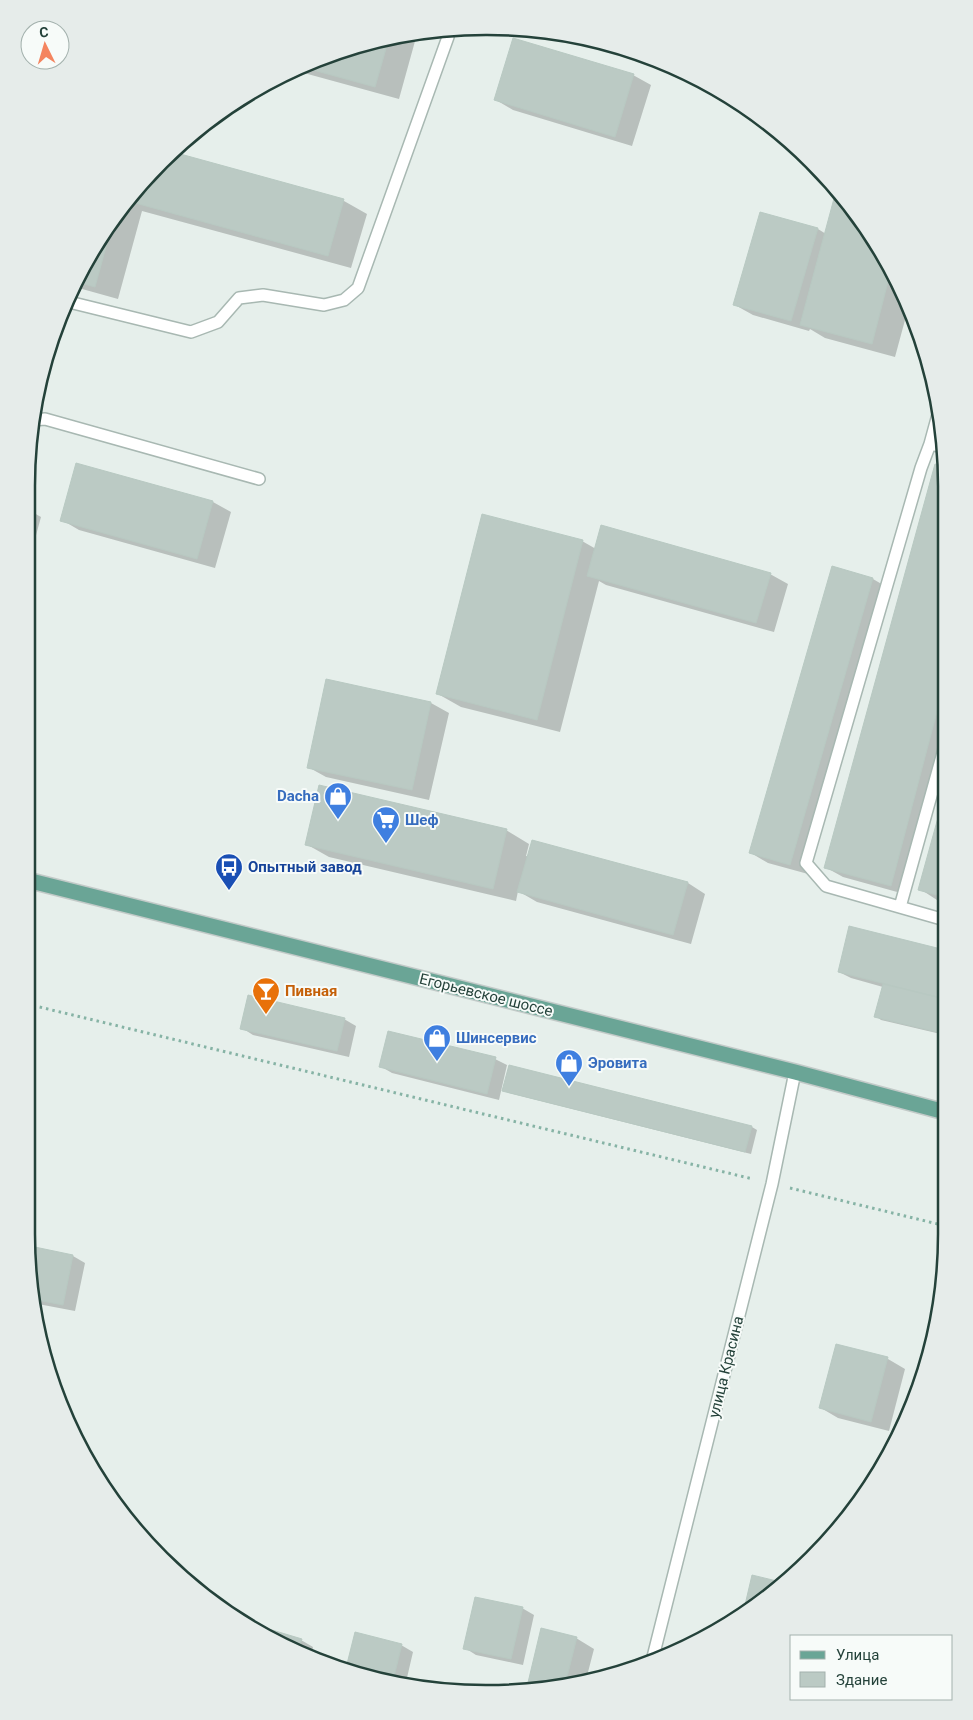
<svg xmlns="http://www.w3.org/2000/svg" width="973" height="1720" viewBox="0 0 973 1720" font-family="Roboto,sans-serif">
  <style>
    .shadow { fill: #0003 }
    .building { fill: #bbcac4; stroke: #b8c9c2 }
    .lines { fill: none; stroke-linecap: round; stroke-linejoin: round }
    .lane-casing { stroke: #a8b8b2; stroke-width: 14 }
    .primary-casing { stroke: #c2cac8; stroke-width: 18 }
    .path { stroke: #86b3a5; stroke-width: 3; stroke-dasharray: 2.5 4; stroke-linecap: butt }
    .lane { stroke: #fff; stroke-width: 11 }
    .primary { stroke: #6aa596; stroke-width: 15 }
    .labels { text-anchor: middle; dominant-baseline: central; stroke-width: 4; stroke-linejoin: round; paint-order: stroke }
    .shop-label { font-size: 15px; font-weight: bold; fill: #366cbe; stroke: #f7fbf9; text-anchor: start }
    .transit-label { font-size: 15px; font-weight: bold; fill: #164399; stroke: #f7fbf9; text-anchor: start }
    .food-label { font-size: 15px; font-weight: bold; fill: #c56008; stroke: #f7fbf9; text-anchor: start }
    .street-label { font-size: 15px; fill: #24423a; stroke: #f7fbf9 }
    .rim { fill: none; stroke: #24423a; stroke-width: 2.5 }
  </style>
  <rect width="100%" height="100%" fill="#e6efeb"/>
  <!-- shadow -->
  <path class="shadow" d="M417,34L399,99L293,70L368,42Z
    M633,75L651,85L632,146L513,110L496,100Z
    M172,153L344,201L367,214L351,268L142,211L118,299L75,287L88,256L141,183Z
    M837,192L869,231L908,309L895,357L825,338L810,329L809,331L753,315L735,305L818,229L826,234Z
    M77,464L213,502L231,512L215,568L79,530L62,520Z
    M943,467L944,761L908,895L843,877L825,867Z
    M27,509L41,517L27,568Z
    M582,541L596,549L770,574L788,584L774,632L606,585L599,581L560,732L461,707L438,694Z
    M833,568L873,579L890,589L808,874L768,863L751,853Z
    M327,680L431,703L449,713L429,800L326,777L308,767Z
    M944,801L945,902L937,900L920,889Z
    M506,830L529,844L526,856L688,883L705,894L691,944L537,902L518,891L516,901L329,857L306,844Z
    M945,951V1035L881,1020L876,1016L883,987L851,978L839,972Z
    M344,1019L356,1026L349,1057L253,1035L242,1028Z
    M495,1059L507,1065L499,1100L392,1073L380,1066Z
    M504,1090L752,1127L757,1130L751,1154L509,1093Z
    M31,1248L73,1256L85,1263L75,1311L38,1304L30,1254Z
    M888,1359L905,1369L889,1431L838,1418L821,1408Z
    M522,1608L534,1615L523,1665L476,1655L465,1648Z
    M251,1625L301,1640L313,1647L312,1653Z
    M356,1633L401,1645L413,1652L406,1682L367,1678L347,1669Z
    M576,1638L594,1649L587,1676L527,1690Z"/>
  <!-- building -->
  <path class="building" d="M389,38L375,87L302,67L368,42Z
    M513,38L634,74L615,137L494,100Z
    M173,152L344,199L328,256L128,201L141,183Z
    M836,191L869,231L890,274L872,344L800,325Z
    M760,212L818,228L791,321L733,305Z
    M113,221L95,287L77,282L88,256Z
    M76,463L213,501L197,559L60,521Z
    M935,464L943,466L944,685L891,886L824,868Z
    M482,514L583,540L537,720L436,694Z
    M601,525L771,573L756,623L587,576Z
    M832,566L873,578L790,865L749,853Z
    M326,679L431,702L412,790L307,768Z
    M319,785L507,829L493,889L305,845Z
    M944,796V897L918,890Z
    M532,840L688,882L673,935L517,892Z
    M849,926L945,950V999L838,972Z
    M883,984L945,999V1034L874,1017Z
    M248,995L345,1018L337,1051L240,1029Z
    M388,1031L496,1057L487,1094L379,1067Z
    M509,1065L752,1126L745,1152L502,1091Z
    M30,1246L73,1255L63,1305L37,1300L29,1250Z
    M836,1344L888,1357L871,1422L819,1408Z
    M752,1575L785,1583L748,1606L745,1605Z
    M475,1597L523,1607L511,1659L463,1649Z
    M242,1621L302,1639L299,1647Z
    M541,1628L577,1637L566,1681L526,1691Z
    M355,1632L402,1644L393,1681L367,1678L346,1668Z"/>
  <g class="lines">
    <!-- lane casing -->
    <g class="lane-casing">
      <path id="lane" d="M69,302L191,332L218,322L239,298L263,295L324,305L344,300L358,288L448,37L447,29
        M33,420L45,419L259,479
        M930,444L939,411
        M943,447L930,444L921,468L806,863L826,886L945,920
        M900,907L944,749
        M652,1661L772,1184L795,1072"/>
    </g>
    <!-- primary casing -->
    <g class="primary-casing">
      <path id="primary" d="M27,880L795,1072L945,1112"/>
    </g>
    <!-- path -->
    <path class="path" d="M27,1004L753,1179
      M790,1188L946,1226"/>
    <!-- lane -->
    <use href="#lane" class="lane"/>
    <!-- primary -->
    <use href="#primary" class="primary"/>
  </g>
  <!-- icons -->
  <defs>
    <g id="shop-pin" transform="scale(1.4375)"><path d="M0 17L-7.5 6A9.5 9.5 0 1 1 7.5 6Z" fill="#3f7fe0" stroke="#f7fbf9"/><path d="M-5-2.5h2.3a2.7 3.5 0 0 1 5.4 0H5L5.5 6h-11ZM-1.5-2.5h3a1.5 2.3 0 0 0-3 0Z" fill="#fff"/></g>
    <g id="supermarket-pin" transform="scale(1.4375)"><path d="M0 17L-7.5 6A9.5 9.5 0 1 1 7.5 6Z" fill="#3f7fe0" stroke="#f7fbf9"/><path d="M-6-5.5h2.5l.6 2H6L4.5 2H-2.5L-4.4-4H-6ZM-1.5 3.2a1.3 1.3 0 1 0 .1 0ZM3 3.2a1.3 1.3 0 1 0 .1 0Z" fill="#fff"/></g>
    <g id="bus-pin" transform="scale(1.4375)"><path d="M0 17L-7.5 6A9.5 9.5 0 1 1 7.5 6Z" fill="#1a4fb4" stroke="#f7fbf9"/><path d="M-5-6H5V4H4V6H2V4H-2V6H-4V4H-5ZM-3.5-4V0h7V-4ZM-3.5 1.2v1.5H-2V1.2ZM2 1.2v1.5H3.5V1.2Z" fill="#fff"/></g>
    <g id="bar-pin" transform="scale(1.4375)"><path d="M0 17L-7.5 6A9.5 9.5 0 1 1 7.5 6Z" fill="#e8710a" stroke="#f7fbf9"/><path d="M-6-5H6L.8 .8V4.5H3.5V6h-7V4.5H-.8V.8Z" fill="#fff"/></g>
  </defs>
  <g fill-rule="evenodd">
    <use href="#shop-pin" x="338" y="796"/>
    <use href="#supermarket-pin" x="386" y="820"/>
    <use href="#bus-pin" x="229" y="867"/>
    <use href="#bar-pin" x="266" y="991"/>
    <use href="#shop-pin" x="437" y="1038"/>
    <use href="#shop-pin" x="569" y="1063"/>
  </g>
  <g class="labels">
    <!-- shop labels -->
    <g class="shop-label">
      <text x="319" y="796" text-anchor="end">Dacha</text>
      <text x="405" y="820">Шеф</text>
      <text x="456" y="1038">Шинсервис</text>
      <text x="588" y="1063">Эровита</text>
    </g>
    <!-- transit labels -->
    <g class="transit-label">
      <text x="248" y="867">Опытный завод</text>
    </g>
    <!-- food labels -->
    <g class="food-label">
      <text x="285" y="991">Пивная</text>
    </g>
    <!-- street labels -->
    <g class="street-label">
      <text transform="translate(486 995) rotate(14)">Егорьевское шоссе</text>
      <text transform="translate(726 1367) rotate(-76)">улица Красина</text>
    </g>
  </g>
  <!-- crop -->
  <path d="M0 0H973V1720H0ZM486 35H487A451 451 0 0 1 938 486V1234A451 451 0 0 1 487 1685H486A451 451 0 0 1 35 1234V486A451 451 0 0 1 486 35Z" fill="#e6ecea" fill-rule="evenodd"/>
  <path class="rim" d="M486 35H487A451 451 0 0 1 938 486V1234A451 451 0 0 1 487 1685H486A451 451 0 0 1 35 1234V486A451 451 0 0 1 486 35Z"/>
  <!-- legend -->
  <rect x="790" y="1635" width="162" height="65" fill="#f7fbf9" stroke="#a3b1ad"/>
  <rect x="800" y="1651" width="25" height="8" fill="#6aa596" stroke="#a3b1ad"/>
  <text x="836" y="1660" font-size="15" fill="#24423a">Улица</text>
  <rect x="800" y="1672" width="25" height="15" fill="#bbcac4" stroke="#a3b1ad"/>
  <text x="836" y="1685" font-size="15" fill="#24423a">Здание</text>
  <!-- north arrow -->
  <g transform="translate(45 45) rotate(355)"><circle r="24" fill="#f7fbf9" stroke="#a3b1ad"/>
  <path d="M0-4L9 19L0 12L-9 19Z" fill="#f4845f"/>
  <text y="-8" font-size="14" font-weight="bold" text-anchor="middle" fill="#24423a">С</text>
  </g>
</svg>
